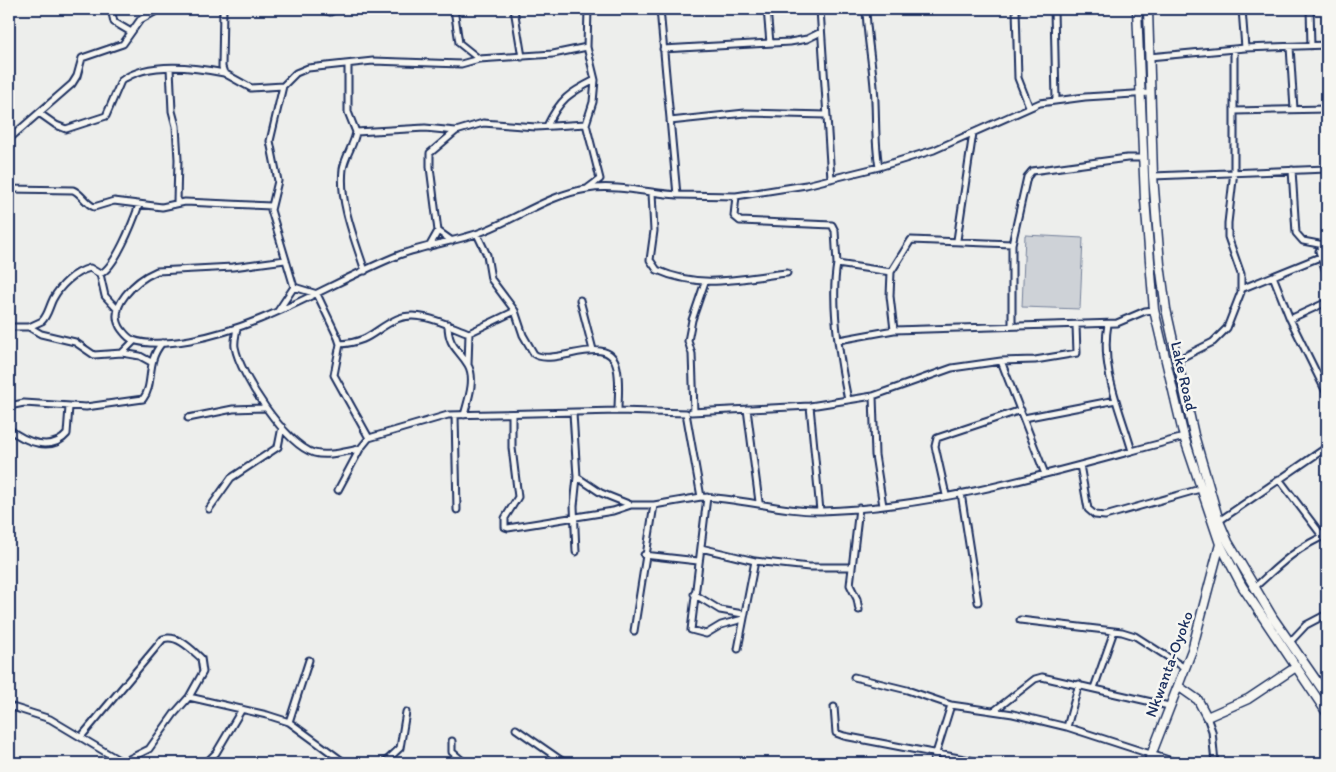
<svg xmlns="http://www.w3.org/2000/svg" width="1336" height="772" viewBox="0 0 1336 772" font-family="Itim,sans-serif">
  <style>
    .green { fill: #ced2d7; stroke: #74809a }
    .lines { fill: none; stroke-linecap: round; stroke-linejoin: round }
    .street-casing { stroke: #1b2f5e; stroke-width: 9 }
    .secondary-casing { stroke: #1b2f5e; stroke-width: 11 }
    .street { stroke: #f6f6f2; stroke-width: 5 }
    .secondary { stroke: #f6f6f2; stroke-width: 8 }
    .labels { text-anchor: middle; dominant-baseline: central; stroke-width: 5; stroke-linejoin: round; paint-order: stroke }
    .street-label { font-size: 16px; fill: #1b2f5e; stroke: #f6f6f2 }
  </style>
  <rect width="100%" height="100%" fill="#edeeec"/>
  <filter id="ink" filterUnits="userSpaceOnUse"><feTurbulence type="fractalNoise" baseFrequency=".02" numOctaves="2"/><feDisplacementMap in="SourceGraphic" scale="10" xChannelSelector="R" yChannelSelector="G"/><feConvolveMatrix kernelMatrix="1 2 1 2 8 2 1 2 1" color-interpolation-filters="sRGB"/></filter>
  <g filter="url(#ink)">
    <!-- green -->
    <path class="green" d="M1025,235L1083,238L1080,309L1022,307Z"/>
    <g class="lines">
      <!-- street casing -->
      <g class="street-casing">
        <path id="street" d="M111,9L114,22L131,32
          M223,9L222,67L224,73L251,88L283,86
          M320,9L330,12L337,9
          M454,9L459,43L479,59L553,54L587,47L588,9
          M514,9L522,57
          M660,9L677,195L736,196L806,185L879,167L934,150L1040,103L1085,97L1150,93
          M767,9L770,43
          M820,9L831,179
          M866,9C867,40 874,71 875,102C876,124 875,145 879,167
          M1016,9L1018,78L1029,106
          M1054,9L1056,100
          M1242,9L1245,48
          M1310,9L1311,46
          M587,47L595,80L593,102L586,124L600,179L588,188
          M1290,47L1294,109
          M663,49L790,42L807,39L821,32
          M1149,57L1245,48L1327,45
          M348,65V112L356,132C354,145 345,156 343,169C339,202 355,240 365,271
          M170,68L172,111L176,126L178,159L177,202
          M1235,111L1327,109
          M39,113L56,125L66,129L106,116L121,81C147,61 194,67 224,73
          M670,121L745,113L826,115
          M547,126C560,99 569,93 595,80
          M356,132L425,128L456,131L483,123L536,127L586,124
          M9,139L72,84L77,76L82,58L123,44L140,20L160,9
          M1292,170L1296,233L1303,241L1324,245
          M1153,176L1327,169
          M9,180V183
          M9,189L73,190C81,193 85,203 94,207L114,201L162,207L185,202L271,206
          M652,193L654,231L650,260L657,270C702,290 741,278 787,273
          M736,196L734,216L740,221L832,225L835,231L837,264L891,272L890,296L894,330L1117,323L1145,311L1154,310
          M438,231L452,241
          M477,234L487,255L491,279L515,311L523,335L534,354C553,368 611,330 617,368C620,382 618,397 618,411
          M957,240L973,133
          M1012,244L1027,177L1032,171L1127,158H1143
          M1327,244L1324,245L1319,251L1327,275
          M429,247L438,231L430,167V153L456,131
          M285,260L233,267L157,271C136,280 105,307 122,330C126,335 128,338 133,340C150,346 173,343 190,340C265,327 329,283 399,255C423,246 451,242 476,234C514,221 547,195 587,189C614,184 650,193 677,195
          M837,264C830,303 840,361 848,400
          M891,272L911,240L1012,244V325
          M100,274C115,268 133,222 139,205
          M1273,276L1290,319
          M1241,289L1320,257
          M580,300L593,350
          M1327,302L1290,319L1327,394
          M278,311L294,287
          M448,324C448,347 458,348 468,365C476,379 468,400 464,415
          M1108,324C1100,368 1120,409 1132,451
          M9,327H29L42,321C48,315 49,307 53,299C60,286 74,272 90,268L100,274L105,296L118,310
          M29,327L41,334L75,342L94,355L122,353L140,356L151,362
          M237,328C236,335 234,341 235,347C240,375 286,445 314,453C328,457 346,451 360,449
          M839,340L894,330
          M340,344C371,342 373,330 397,319C419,309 449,326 469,333L515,311
          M122,353L134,341
          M1177,360L1213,342L1227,328L1241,292V274L1228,237V223L1234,171V49
          M1001,361L1035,360L1077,353L1076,325
          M468,365L469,333
          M873,396L952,368L1001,361L1045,474
          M9,406L24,403L86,407L143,399C155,383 145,363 162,343
          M747,409L759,502
          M691,412L810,406
          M694,412L692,354L688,341L692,320L705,282
          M573,413L577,477L574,506L576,552
          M512,414V448L518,497L505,518V527L508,528L613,511L631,505H654L701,497
          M455,415L457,510
          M188,418L233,409L264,408
          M1024,418L1116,400
          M9,429C24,441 51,453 67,434L69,407
          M369,438L334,375L340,344L338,338L317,294L294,287L271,210L278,181L270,141L283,86L296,73L308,68L373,61L461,64L479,59
          M1080,465L1088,509L1095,515L1105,516L1200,489
          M577,477L601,493L631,505
          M1279,479L1323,537
          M338,490L360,449L369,438L448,415L618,411L686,413L701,497C742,498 783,512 822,511C945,507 1066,468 1184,437
          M961,493L978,602
          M946,495L935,446L937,438L1021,410
          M707,497L691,630L706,634L721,625L743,619
          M209,509L231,478L278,447L282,427
          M820,511L810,406L873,396L875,455L883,506
          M1219,521L1327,447
          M701,548L755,561L738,649
          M644,555L698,561
          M755,561L809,567H852
          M1254,588C1277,567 1298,546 1327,535
          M694,594L720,610L743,614
          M859,610L857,599L850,585L859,508
          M1020,620L1122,632L1135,636L1185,668
          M634,631L654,505
          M1290,642L1306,625L1327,614
          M854,677L907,690L951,705L1013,714L1067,727L1178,763
          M1094,688L1114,631
          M189,697L267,715L289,722L345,763
          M9,706L50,719L122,762
          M834,707L836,733L844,736L985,763
          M994,711L1035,679L1042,677L1169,706
          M1207,717L1212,731L1215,763
          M289,722L309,660
          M1067,727L1079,684
          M516,729L565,763
          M81,737L163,639C177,634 191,649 201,658L203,672L189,697L174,714L149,749L121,763
          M452,741V752L465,763
          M206,763L216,753L242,709
          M384,763L400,748L406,712
          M933,763L951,705"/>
      </g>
      <!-- secondary casing -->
      <g class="secondary-casing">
        <path id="secondary" d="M1137,9L1145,199L1154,310L1184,437L1220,544L1242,586L1327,713
          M1148,9L1153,176L1160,264L1166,309L1194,435L1219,521L1228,542L1273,618L1327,696
          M1178,686L1198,700L1207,717L1248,699L1296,667
          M1148,763L1192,650L1220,544"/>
      </g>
      <!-- street -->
      <use href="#street" class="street"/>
      <!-- secondary -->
      <use href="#secondary" class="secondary"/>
    </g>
  </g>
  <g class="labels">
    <!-- street labels -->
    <g class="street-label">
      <text transform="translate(1184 376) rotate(77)">Lake Road</text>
      <text transform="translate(1169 664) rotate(-70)">Nkwanta-Oyoko</text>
    </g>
  </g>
  <!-- margin -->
  <rect width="1336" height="772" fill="none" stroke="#f6f6f2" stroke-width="30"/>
  <rect x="15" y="15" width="1306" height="742" fill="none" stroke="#1b2f5e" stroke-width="2" filter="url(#ink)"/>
</svg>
